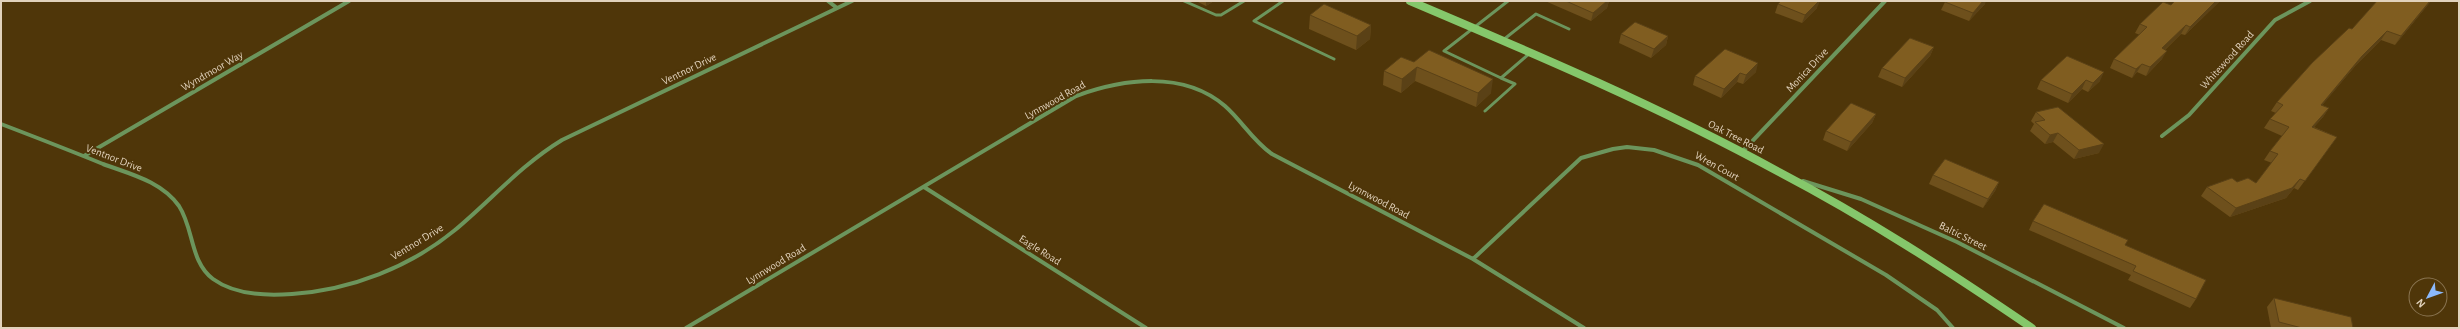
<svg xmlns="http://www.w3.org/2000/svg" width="2460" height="329" viewBox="0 0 2460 329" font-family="'Alegreya Sans',sans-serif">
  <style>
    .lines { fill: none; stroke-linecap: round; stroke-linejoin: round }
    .service { stroke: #6c955c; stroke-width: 3 }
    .minor { stroke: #6c955c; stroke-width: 4 }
    .secondary { stroke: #85c76b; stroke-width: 8 }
    .wall { fill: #6e501c }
    .shaded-wall { fill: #5a4116 }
    .building { fill: #805d20; stroke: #5a4116 }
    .labels { text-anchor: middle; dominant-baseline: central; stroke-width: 4; stroke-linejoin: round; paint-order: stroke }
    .street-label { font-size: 11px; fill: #e1d2bc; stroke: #4f3609 }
  </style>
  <rect width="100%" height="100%" fill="#4f3609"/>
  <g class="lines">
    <!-- service -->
    <path class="service" d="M1184,1L1216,15H1221L1244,1
      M1283,1L1254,21L1334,59
      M1508,1L1444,51L1501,78L1530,53
      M1503,40L1536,14L1569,29
      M1485,111L1515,84L1501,78"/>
    <!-- minor -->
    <path class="minor" d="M828,1L837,8
      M1,124C35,137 69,150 103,164C130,174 161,181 179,206C194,229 190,262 213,279C235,295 267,296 292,294C351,290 410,267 455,230C491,200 521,165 562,140L852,1
      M2162,136L2189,115L2275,20L2310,1
      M1742,152L1885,1
      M84,156L349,1
      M1803,181L1861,199L1957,242L2124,328
      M924,187L1146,328
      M1473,259L1581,158L1613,149L1627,147L1654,150L1698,165L1886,275L1937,310L1953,328
      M686,328L1076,96C1123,79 1183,70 1225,106C1242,121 1253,141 1272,154L1473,259L1584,328"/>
    <!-- secondary -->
    <path class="secondary" d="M1410,1C1535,54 1660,107 1779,172C1867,218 1950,272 2032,328"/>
  </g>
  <!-- wall -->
  <path class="wall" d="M1196,1H1214L1206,6Z
    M1545,1H1609L1607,8L1591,21Z
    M2220,1L2185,35L2181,34L2165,50L2162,59L2146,76L2137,72L2132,78L2110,68L2114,59L2140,35L2135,33L2140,24L2171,5Z
    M2431,1L2395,45L2381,40L2356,65L2322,105L2329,108L2323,117L2314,127L2337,137L2298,190L2294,188L2286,198L2230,217L2201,196L2207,187L2237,182L2256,183L2272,163L2264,160L2270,151L2282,136L2264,128L2270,119L2276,113L2271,111L2277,102L2352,29Z
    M1945,2L1985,4L1969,21L1941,10Z
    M1778,4L1817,8L1802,23L1775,13Z
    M1310,15L1371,25L1370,39L1356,50L1309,29Z
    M1621,34L1668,36L1666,45L1651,58L1619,43Z
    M1934,47L1930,56L1902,87L1878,77L1882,68Z
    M2067,56L2100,81L2088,92L2082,89L2068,103L2037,89L2041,80Z
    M1414,62L1491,93L1476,107L1415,81L1401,93L1383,85L1384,71Z
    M1756,72L1743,84L1737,82L1721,98L1693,85L1695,76Z
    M2036,112L2099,153L2074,159L2053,142L2045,144L2030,131L2034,124L2031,121Z
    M1876,114L1872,123L1847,151L1823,140L1826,131Z
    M1933,175L1999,182L1995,191L1983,208L1929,184Z
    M2033,221L2125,245L2196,299L2190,308L2128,280L2131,275L2029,230Z
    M2274,298L2353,328H2271L2267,307Z"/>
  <!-- shaded-wall -->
  <path class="shaded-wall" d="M1206,1H1214L1206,6Z
    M1607,1H1609L1607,8L1591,21L1593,13Z
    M1819,1H1820L1817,8L1802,23L1805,15Z
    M1983,1H1986L1985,4L1969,21L1973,13Z
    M2216,1H2220L2185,35L2190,27Z
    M2430,1H2431L2395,45L2401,36Z
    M1371,25L1370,39L1356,50L1357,36Z
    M2186,25L2181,34L2157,57L2162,48Z
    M2387,31L2381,40L2356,65L2315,114L2321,105L2362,56Z
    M1668,36L1666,45L1651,58L1654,49Z
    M1934,47L1930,56L1902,87L1905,78Z
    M2167,51L2162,59L2146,76L2150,67Z
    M1758,63L1756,72L1743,84L1746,75Z
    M2142,64L2137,72L2132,78L2136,69Z
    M1417,67L1415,81L1401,93L1402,79Z
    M2104,72L2100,81L2088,92L2093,83Z
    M1740,73L1737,82L1721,98L1724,89Z
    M1493,79L1491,93L1476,107L1478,93Z
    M2086,80L2082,89L2068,103L2072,94Z
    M2329,108L2323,117L2306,136L2312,127Z
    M1876,114L1872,123L1847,151L1851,142Z
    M2058,133L2053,142L2045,144L2050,135Z
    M2104,144L2099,153L2074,159L2079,150Z
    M2300,179L2294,188L2286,198L2230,217L2236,208Z
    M1999,182L1995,191L1983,208L1988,199Z"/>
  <!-- building -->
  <path class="building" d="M1566,1H1607L1593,13Z
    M1781,1H1819L1805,15L1778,4Z
    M1946,1H1983L1973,13L1945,2Z
    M2175,1H2216L2190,27L2186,25L2162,48L2167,51L2150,67L2142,64L2136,69L2114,59L2147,27L2140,24L2163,2L2171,5Z
    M2377,1H2430L2401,36L2387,31L2362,56L2321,105L2329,108L2312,127L2337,137L2305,181L2300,179L2292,188L2236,208L2207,187L2232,178L2237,182L2248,178L2256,183L2278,154L2270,151L2289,127L2270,119L2283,105L2277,102L2312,63L2349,28L2352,29Z
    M1324,4L1371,25L1357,36L1310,15Z
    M1635,22L1668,36L1654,49L1621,34Z
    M1910,38L1934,47L1905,78L1882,68Z
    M1725,49L1758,63L1746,75L1740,73L1724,89L1695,76Z
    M1429,50L1493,79L1478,93L1417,67L1402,79L1384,71L1401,57L1414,62Z
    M2067,56L2104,72L2093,83L2086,80L2072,94L2041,80Z
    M1851,103L1876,114L1851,142L1826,131Z
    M2058,107L2104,144L2079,150L2058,133L2050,135L2035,122L2045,120L2036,112Z
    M1945,159L1999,182L1988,199L1933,175Z
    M2044,204L2128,240L2125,245L2206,280L2196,299L2133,271L2136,266L2033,221Z
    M2274,298L2351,317L2353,328H2302L2279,322Z"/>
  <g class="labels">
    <!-- street labels -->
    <g class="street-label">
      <text transform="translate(2227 60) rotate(-48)">Whitewood Road</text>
      <text transform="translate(689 69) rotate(-26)">Ventnor Drive</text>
      <text transform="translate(1807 70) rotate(-47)">Monica Drive</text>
      <text transform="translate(212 71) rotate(-30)">Wyndmoor Way</text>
      <text transform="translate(1055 100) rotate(-29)">Lynnwood Road</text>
      <text transform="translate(1736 137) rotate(27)">Oak Tree Road</text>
      <text transform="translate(114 158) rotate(21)">Ventnor Drive</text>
      <text transform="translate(1717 166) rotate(29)">Wren Court</text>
      <text transform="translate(1379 200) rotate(28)">Lynnwood Road</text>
      <text transform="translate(1963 236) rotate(26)">Baltic Street</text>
      <text transform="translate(417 242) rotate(-31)">Ventnor Drive</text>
      <text transform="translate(1040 250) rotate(32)">Eagle Road</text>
      <text transform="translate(776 264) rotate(-31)">Lynnwood Road</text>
    </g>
  </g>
  <!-- border -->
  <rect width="2460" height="329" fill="none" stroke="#e1d2bc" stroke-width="4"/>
  <!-- north arrow -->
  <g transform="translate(2428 297) rotate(229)"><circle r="19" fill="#4f3609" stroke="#897451"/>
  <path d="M0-3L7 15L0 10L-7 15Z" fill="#8bb9fc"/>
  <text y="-6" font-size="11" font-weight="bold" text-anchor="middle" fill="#e1d2bc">N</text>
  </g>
</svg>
